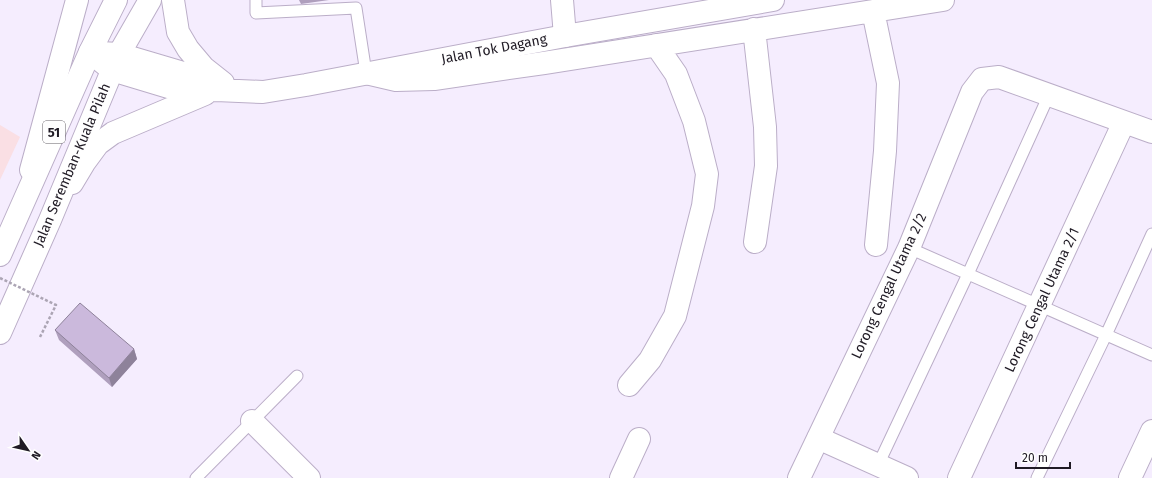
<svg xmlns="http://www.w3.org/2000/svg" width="1152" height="478" viewBox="0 0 1152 478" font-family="'Fira Sans',sans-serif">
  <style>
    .education { fill: #fadfe4 }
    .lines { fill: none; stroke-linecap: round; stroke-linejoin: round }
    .lane-casing { stroke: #bbaec8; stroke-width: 13 }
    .street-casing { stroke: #bbaec8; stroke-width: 24 }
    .secondary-casing { stroke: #bbaec8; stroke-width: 24 }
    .highway-casing { stroke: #bbaec8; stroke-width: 24 }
    .lane { stroke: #fff; stroke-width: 11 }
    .street { stroke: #fff; stroke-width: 22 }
    .secondary { stroke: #fff; stroke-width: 22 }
    .highway { stroke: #fff; stroke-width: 22 }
    .path-bridge { stroke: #aca5b4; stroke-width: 2.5; stroke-dasharray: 3 2; stroke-linecap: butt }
    .wall { fill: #af9fbd }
    .shaded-wall { fill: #8e829a }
    .building { fill: #cbb9dc; stroke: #8e829a }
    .labels { text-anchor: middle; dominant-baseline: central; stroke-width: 3; stroke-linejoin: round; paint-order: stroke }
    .shield { fill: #fefefe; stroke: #625e65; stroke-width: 1 }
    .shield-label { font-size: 13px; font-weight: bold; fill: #1f1a24 }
    .street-label { font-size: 14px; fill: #1f1a24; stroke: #fefefe }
  </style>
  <rect width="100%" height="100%" fill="#f5edfe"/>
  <!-- education -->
  <path class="education" d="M0,125L20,137L0,180Z"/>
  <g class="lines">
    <!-- lane casing -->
    <g class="lane-casing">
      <path id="lane" d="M256,0V13L356,8L366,73
        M909,248L1152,355
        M878,465L968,274L1049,95
        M196,478L297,376
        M1037,478L1106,335L1152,234"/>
    </g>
    <!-- street casing -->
    <g class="street-casing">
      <path id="street" d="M562,0L565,36
        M873,11L888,83L885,151L876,245
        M754,29L765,127L766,166L755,242
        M366,73L396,80L434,79L544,63L943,0
        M629,385L650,360L675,316L703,206L707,174L694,121L676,74L656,45
        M252,421L309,478
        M818,438L907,478
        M621,478L639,439
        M799,478L909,248L972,92L982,79L999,77L1152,132
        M959,478L1124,122
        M1130,478L1152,431"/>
    </g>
    <!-- secondary casing -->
    <g class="secondary-casing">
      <path id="secondary" d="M173,0L178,32L188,49L204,68L223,83
        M90,52L112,70L185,92L216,90L263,92L306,85L565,36L773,0
        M100,53L119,54L190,75L216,90
        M31,170L77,0
        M72,183L84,163L98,144L113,133L205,94"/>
    </g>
    <!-- highway casing -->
    <g class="highway-casing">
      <path id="highway" d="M0,255L90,52L116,0
        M0,333L50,220L119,54L150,0"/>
    </g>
    <!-- lane -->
    <use href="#lane" class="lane"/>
    <!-- street -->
    <use href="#street" class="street"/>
    <!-- secondary -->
    <use href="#secondary" class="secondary"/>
    <!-- highway -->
    <use href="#highway" class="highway"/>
    <!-- path-bridge -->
    <path class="path-bridge" d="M0,278L56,305L40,337"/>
  </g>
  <!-- wall -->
  <path class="wall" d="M299,0H329L301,4Z
    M55,330L134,349L137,359L112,387L59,340Z"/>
  <!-- shaded-wall -->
  <path class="shaded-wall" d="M134,349L137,359L112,387L109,378Z"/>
  <!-- building -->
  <path class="building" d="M80,303L134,349L109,378L55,330Z"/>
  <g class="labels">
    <!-- shield labels -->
    <rect class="shield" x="43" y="121" width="22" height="22" rx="3"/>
    <g class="shield-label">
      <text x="54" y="132">51</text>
    </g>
    <!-- street labels -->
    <g class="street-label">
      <text transform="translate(494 49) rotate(-11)">Jalan Tok Dagang</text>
      <text transform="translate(72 165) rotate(-67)">Jalan Seremban-Kuala Pilah</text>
      <text transform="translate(889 286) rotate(-65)">Lorong Cengal Utama 2/2</text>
      <text transform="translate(1042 300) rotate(-65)">Lorong Cengal Utama 2/1</text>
    </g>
  </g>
  <!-- north arrow -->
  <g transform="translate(28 450) rotate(124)" stroke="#fefefe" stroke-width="3" paint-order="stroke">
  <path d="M0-3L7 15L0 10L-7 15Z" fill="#1f1a24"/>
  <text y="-6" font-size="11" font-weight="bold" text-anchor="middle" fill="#1f1a24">N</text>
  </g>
  <!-- scale -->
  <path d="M1016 462v6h54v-6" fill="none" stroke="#1f1a24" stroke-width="2"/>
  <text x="1022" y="462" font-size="12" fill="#1f1a24" stroke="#fefefe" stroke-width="3" paint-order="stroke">20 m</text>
</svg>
